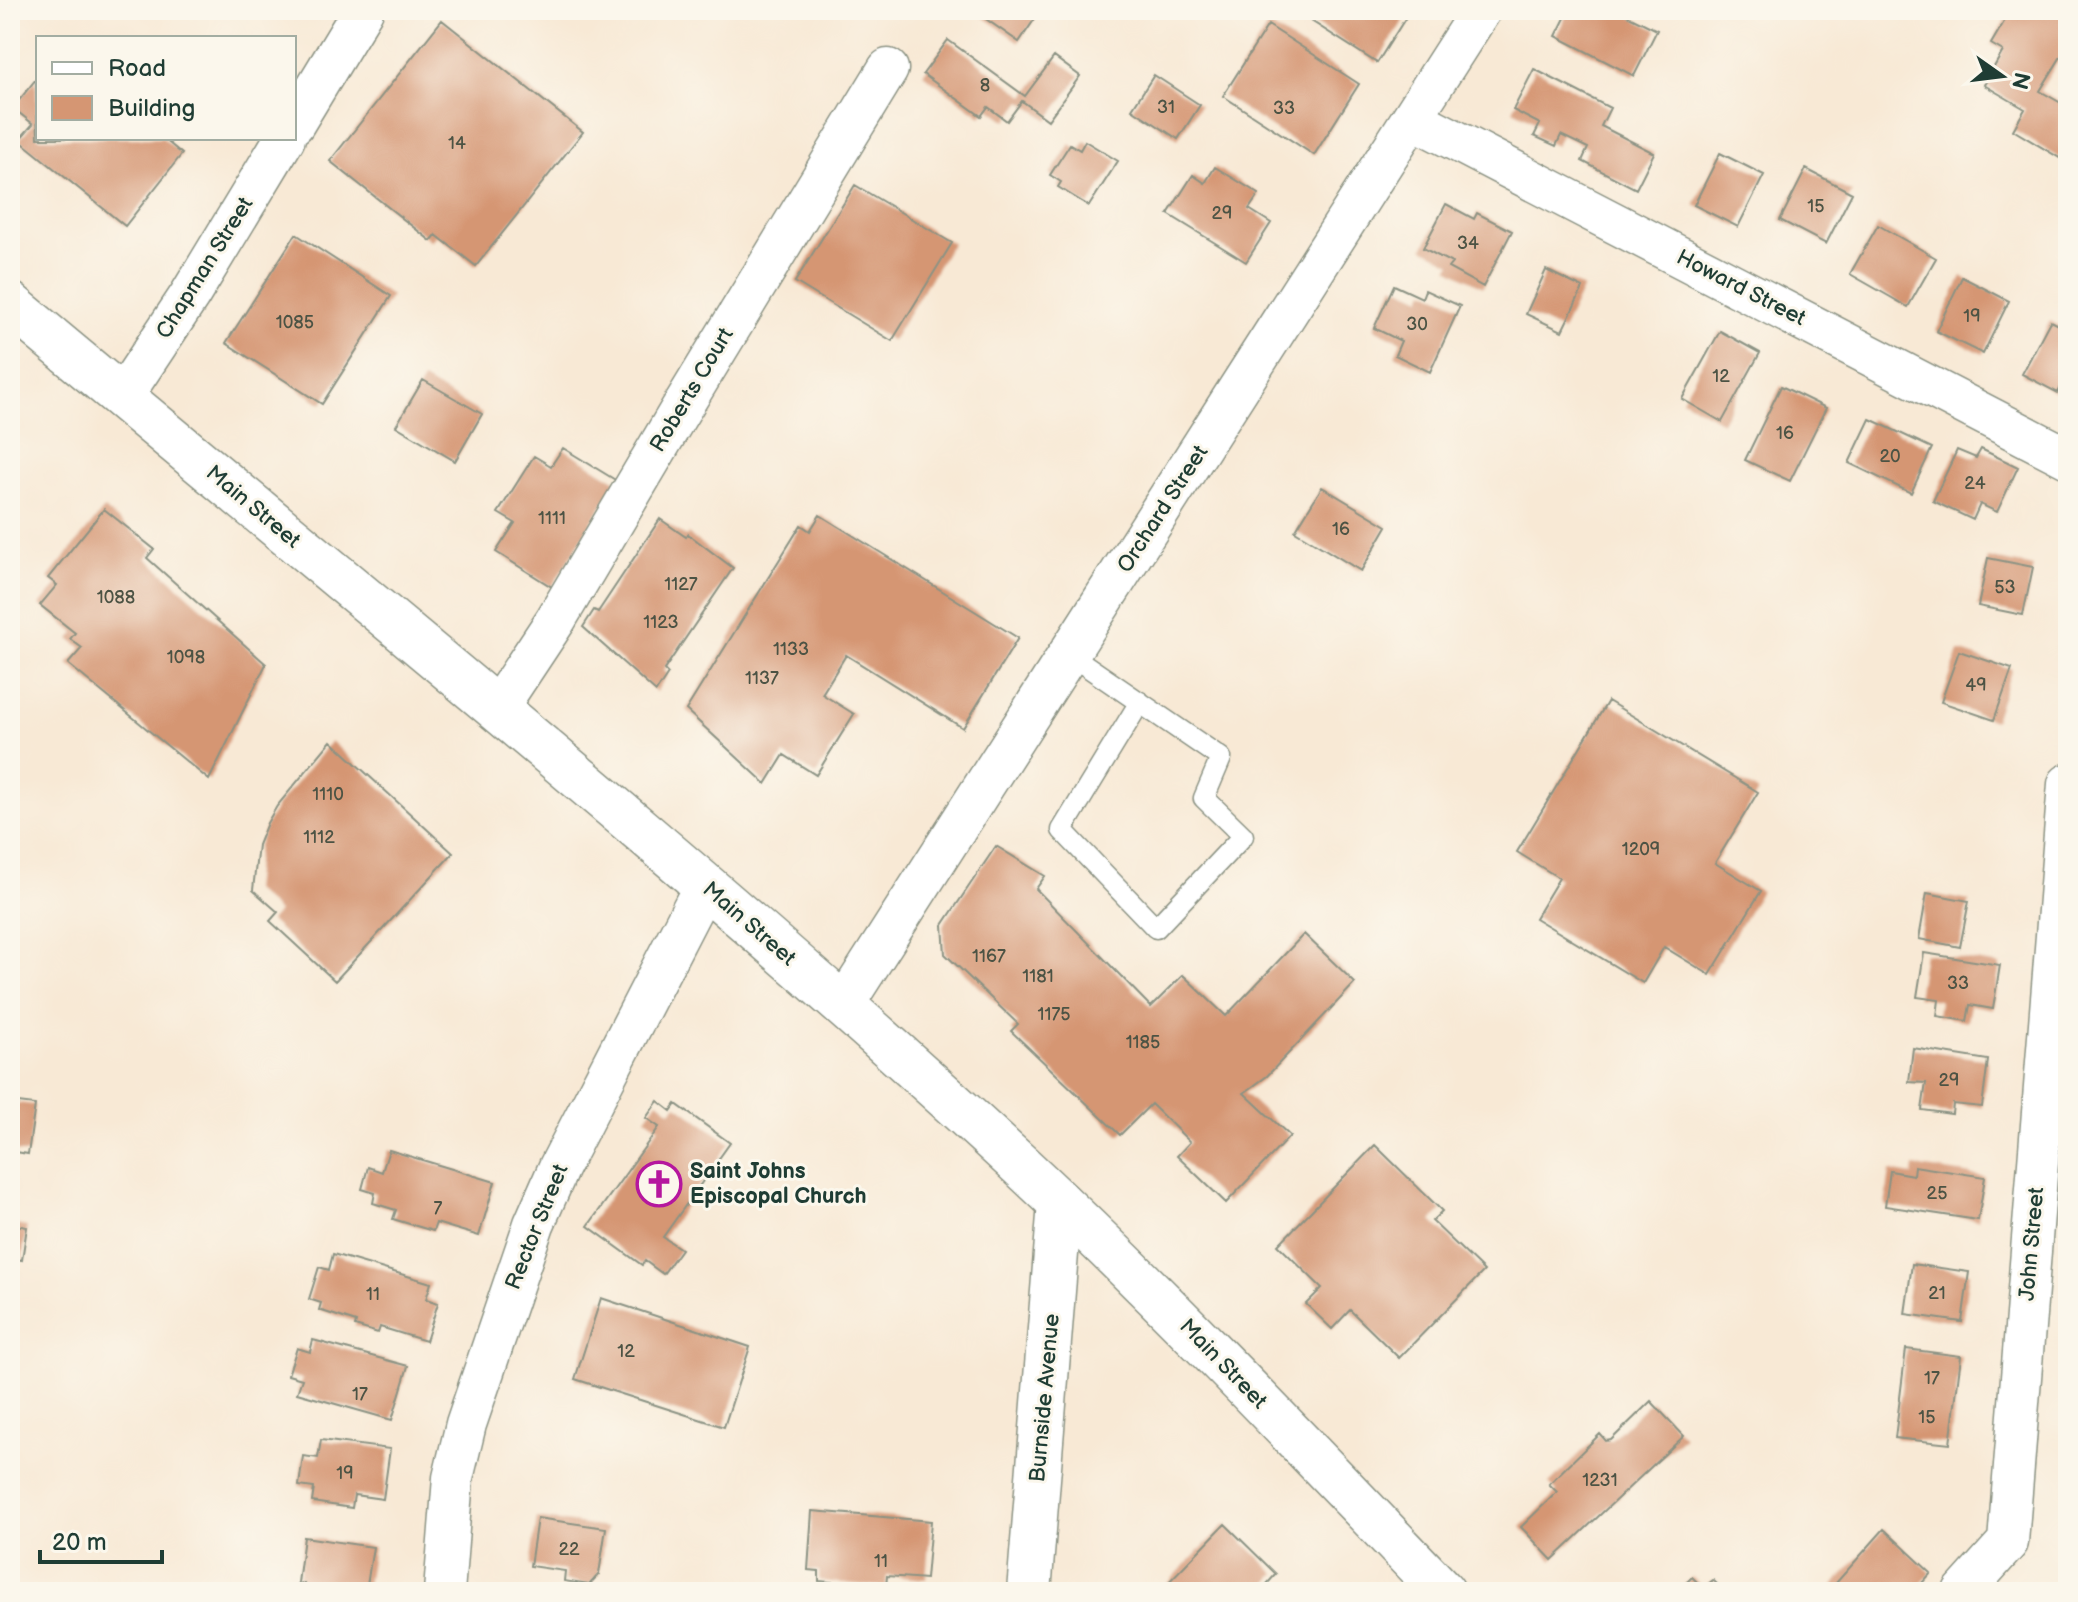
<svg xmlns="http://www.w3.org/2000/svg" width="2078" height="1602" viewBox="0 0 2078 1602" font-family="'Balsamiq Sans',sans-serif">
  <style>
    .building { fill: #d59673 }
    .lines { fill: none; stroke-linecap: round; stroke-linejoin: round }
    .service-casing { stroke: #8c9384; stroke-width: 23 }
    .minor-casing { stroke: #8c9384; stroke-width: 43 }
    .primary-casing { stroke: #8c9384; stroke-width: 47 }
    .trunk-casing { stroke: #8c9384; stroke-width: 47 }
    .service { stroke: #fff; stroke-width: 20 }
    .minor { stroke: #fff; stroke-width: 40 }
    .primary { stroke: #fff; stroke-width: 44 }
    .trunk { stroke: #fff; stroke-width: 44 }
    .labels { text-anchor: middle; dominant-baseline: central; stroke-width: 6; stroke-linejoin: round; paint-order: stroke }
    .number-label { font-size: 18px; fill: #4c5344 }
    .street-label { font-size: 22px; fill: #1f3d34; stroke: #fbf7ec }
    .poi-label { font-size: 22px; font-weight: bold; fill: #1f3d34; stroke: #fbf7ec; text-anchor: start }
  </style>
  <rect width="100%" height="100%" fill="#fbf7ec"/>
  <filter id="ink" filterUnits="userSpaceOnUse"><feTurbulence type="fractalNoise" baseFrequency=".0125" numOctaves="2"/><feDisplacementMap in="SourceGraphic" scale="16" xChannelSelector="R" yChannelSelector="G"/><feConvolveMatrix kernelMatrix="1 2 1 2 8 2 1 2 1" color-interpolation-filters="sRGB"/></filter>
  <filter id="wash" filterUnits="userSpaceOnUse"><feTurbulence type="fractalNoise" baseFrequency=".006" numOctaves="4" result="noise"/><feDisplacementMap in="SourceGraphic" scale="32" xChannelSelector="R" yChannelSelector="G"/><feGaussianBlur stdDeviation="1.8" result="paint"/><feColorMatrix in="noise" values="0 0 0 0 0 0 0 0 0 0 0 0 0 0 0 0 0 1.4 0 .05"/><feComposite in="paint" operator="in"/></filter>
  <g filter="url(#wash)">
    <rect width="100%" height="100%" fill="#f8e9d5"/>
    <g id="blocks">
      <!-- building -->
      <path class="building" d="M973,10H1031L1038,14L1019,42Z
        M1294,10H1394L1406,17L1377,63Z
        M1569,10H1617L1657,30L1634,76L1556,36Z
        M2011,10H2068V45L2040,91L2068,107V163L2013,130L2025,109L1984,85L2003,51L1991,44Z
        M442,20L583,132L476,266L436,235L431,241L330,161Z
        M1268,25L1359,84L1314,155L1223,96Z
        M948,40L1025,96L1054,57L1080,76L1048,120L1022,101L1007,121L988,107L981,116L923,74Z
        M1534,69L1610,108L1601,126L1654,153L1636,189L1582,161L1588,148L1561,135L1556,146L1534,136L1540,124L1513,110Z
        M1154,75L1200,105L1178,139L1132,109Z
        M36,79L38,138H163L182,154L125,226L19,140L33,124L13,108Z
        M1085,141L1118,161L1089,206L1058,187L1061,182L1050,175L1070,144L1080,150Z
        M1720,153L1764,175L1738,227L1694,205Z
        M1215,167L1259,194L1249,209L1271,223L1246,262L1168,214L1193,175L1205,183Z
        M1806,169L1852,193L1826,244L1780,220Z
        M855,185L952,243L892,341L795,282Z
        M1446,204L1474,219L1477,213L1512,231L1483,287L1448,268L1452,263L1423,248Z
        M1878,225L1936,258L1908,307L1850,274Z
        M296,234L391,296L322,404L226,343Z
        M1546,270L1583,288L1562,331L1526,314Z
        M1962,277L2009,301L1983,354L1936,331Z
        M1394,285L1422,298L1425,290L1460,306L1430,372L1395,355L1401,341L1374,328Z
        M2050,321L2068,330V373L2058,393L2022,374Z
        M1720,331L1760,353L1722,422L1682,399Z
        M423,380L482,414L455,461L396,426Z
        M1781,386L1826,408L1790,481L1745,460Z
        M1870,419L1932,448L1911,493L1849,463Z
        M563,448L617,481L552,587L496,552L515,523L498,513L534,456L551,466Z
        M1981,449L2018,467L1997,512L1980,504L1973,520L1933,501L1957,450L1976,458Z
        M1322,487L1387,526L1361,571L1295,531Z
        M104,509L154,549L147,558L266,664L209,780L68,664L82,648L70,639L75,633L40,605L57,585L48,578Z
        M820,515L1018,638L963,728L846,655L822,694L854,714L816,775L784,755L766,784L686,710L801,525L810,531Z
        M660,519L686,537L688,534L733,568L664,670L668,674L656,692L583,627L594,610L598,612Z
        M1988,558L2033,567L2023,615L1978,606Z
        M1959,651L2012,669L1994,720L1941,702Z
        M1608,701L1758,792L1715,863L1761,891L1710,975L1664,947L1643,983L1535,918L1559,878L1517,852Z
        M331,741L453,853L335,981L270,921L278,912L253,890L258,845L267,823L277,806Z
        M996,846L1045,876L1036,889L1151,1007L1183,975L1226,1016L1304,934L1355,983L1267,1076L1244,1093L1290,1136L1226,1203L1177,1156L1190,1142L1151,1104L1120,1135L1011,1031L1018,1024L945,954L943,925Z
        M1927,893L1969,901L1960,947L1919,939Z
        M1924,953L2000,965L1993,1009L1970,1005L1967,1021L1937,1016L1939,1000L1917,997Z
        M1913,1048L1988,1060L1982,1107L1953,1104L1952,1114L1922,1110L1926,1083L1909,1082Z
        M658,1101L671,1111L676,1104L730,1143L663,1237L681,1249L663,1274L645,1261L642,1265L588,1226L659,1127L646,1118Z
        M10,1102L35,1105L28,1154L10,1151Z
        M1375,1145L1442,1211L1432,1221L1484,1271L1399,1358L1350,1310L1332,1329L1306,1304L1322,1288L1278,1245Z
        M389,1150L495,1182L479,1236L436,1223L433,1231L393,1219L396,1210L373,1203L375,1193L362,1189L368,1167L382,1172Z
        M1914,1166L1985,1177L1978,1220L1885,1206L1890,1171L1913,1175Z
        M10,1224L27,1227L22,1260L10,1258Z
        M333,1254L431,1283L426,1299L438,1303L426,1341L380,1327L378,1333L355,1326L356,1322L319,1310L321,1303L309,1299L319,1267L329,1270Z
        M1912,1264L1969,1272L1962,1322L1905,1314Z
        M601,1298L750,1347L724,1427L575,1379Z
        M313,1340L408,1366L392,1420L297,1393L302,1379L288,1375L297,1348L310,1352Z
        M1906,1349L1961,1356L1950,1444L1895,1438Z
        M1651,1401L1684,1436L1552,1560L1521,1527L1557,1492L1549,1484L1600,1434L1606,1441L1611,1440Z
        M321,1440L390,1449L383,1499L354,1495L352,1508L312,1502L314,1488L299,1486L303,1456L318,1458Z
        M812,1511L931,1521L926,1579L887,1576L886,1587L819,1581V1571L808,1570Z
        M537,1518L606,1528L599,1574L589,1585L564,1581L565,1571L530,1566Z
        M1225,1524L1276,1574L1267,1584L1275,1592H1159Z
        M1884,1529L1931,1573L1914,1592H1828Z
        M304,1537L373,1547L366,1592L343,1589V1592H302L304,1584L298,1583Z
        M1692,1577L1703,1588L1713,1580L1725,1592H1677Z"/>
    </g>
  </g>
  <g filter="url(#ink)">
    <use href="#blocks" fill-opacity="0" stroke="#8c9384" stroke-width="2"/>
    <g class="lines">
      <!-- service casing -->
      <g class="service-casing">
        <path id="service" d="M1069,654L1221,758L1204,798L1243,836L1156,928L1062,830L1140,702"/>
      </g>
      <!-- minor casing -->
      <g class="minor-casing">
        <path id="minor" d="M1414,119L2068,458
          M294,124L363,10
          M122,397L190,295L285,138
          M496,710L555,621L679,412L888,69
          M843,1006L1481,10
          M444,1592L453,1478L466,1424L534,1224L559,1167L704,886
          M1963,1592L2008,1542L2068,784"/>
      </g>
      <!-- primary casing -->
      <g class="primary-casing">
        <path id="primary" d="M1029,1592L1060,1203"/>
      </g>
      <!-- trunk casing -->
      <g class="trunk-casing">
        <path id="trunk" d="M10,304C349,588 695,865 1020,1165C1167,1302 1305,1448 1443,1592"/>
      </g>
      <!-- service -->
      <use href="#service" class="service"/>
      <!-- minor -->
      <use href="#minor" class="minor"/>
      <!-- primary -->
      <use href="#primary" class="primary"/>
      <!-- trunk -->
      <use href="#trunk" class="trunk"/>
    </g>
  </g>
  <!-- icons -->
  <defs>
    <g id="church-ring" transform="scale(2.3)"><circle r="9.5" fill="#fbf7ec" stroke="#b5179e" stroke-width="1.5"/><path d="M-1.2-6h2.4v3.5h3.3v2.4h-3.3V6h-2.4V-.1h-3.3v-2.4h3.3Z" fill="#b5179e"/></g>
  </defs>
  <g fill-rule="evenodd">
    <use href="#church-ring" x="659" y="1184"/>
  </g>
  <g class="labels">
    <!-- number labels -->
    <g class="number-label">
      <text x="985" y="85">8</text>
      <text x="1166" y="107">31</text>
      <text x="1284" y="108">33</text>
      <text x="457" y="143">14</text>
      <text x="1816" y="206">15</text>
      <text x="1222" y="213">29</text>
      <text x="1468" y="243">34</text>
      <text x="1972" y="316">19</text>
      <text x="295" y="322">1085</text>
      <text x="1417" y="324">30</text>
      <text x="1721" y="376">12</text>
      <text x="1785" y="433">16</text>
      <text x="1890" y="456">20</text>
      <text x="1975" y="483">24</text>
      <text x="552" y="518">1111</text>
      <text x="1341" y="529">16</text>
      <text x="681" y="584">1127</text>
      <text x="2005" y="587">53</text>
      <text x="116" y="597">1088</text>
      <text x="661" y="622">1123</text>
      <text x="791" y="649">1133</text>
      <text x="186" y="657">1098</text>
      <text x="762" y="678">1137</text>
      <text x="1976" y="685">49</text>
      <text x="328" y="794">1110</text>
      <text x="319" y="837">1112</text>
      <text x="1641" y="849">1209</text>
      <text x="989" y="956">1167</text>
      <text x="1038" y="976">1181</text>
      <text x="1958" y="983">33</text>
      <text x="1054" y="1014">1175</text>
      <text x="1143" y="1042">1185</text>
      <text x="1949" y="1080">29</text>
      <text x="1937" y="1193">25</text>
      <text x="438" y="1208">7</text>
      <text x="1937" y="1293">21</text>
      <text x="373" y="1294">11</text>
      <text x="626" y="1351">12</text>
      <text x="1932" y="1378">17</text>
      <text x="360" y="1394">17</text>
      <text x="1927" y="1417">15</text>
      <text x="345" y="1473">19</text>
      <text x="1600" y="1480">1231</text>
      <text x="569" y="1549">22</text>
      <text x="881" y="1561">11</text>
    </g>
    <!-- street labels -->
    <g class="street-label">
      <text transform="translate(205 268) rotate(-58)">Chapman Street</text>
      <text transform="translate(1741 288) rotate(27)">Howard Street</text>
      <text transform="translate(692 390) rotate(-59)">Roberts Court</text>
      <text transform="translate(253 507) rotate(40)">Main Street</text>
      <text transform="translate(1163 509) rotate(-57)">Orchard Street</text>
      <text transform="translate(749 924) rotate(41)">Main Street</text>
      <text transform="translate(537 1227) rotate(-68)">Rector Street</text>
      <text transform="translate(2032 1244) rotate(-85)">John Street</text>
      <text transform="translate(1223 1364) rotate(46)">Main Street</text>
      <text transform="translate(1045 1398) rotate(-85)">Burnside Avenue</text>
    </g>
    <!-- poi labels -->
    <g class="poi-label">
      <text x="690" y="1171">Saint Johns<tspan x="690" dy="25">Episcopal Church</tspan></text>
    </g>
  </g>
  <!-- margin -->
  <rect width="2078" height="1602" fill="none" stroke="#fbf7ec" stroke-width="40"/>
  <!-- legend -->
  <rect x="36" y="36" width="260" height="104" fill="#fbf7ec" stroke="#a3ada2" stroke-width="2"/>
  <rect x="52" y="62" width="40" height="12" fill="#ffffff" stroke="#a3ada2" stroke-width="2"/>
  <text x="108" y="76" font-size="24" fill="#1f3d34">Road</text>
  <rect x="52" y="96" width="40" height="24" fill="#d59673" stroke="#a3ada2" stroke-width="2"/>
  <text x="108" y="116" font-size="24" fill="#1f3d34">Building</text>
  <!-- north arrow -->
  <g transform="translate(2002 76) rotate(104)" stroke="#fbf7ec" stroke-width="6" paint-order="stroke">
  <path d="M0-6L14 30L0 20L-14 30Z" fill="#1f3d34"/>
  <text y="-12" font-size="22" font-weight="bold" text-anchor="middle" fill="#1f3d34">N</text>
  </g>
  <!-- scale -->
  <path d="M40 1550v12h122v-12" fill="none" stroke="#1f3d34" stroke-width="4"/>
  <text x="52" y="1550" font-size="24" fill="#1f3d34" stroke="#fbf7ec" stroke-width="6" paint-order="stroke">20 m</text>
</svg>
